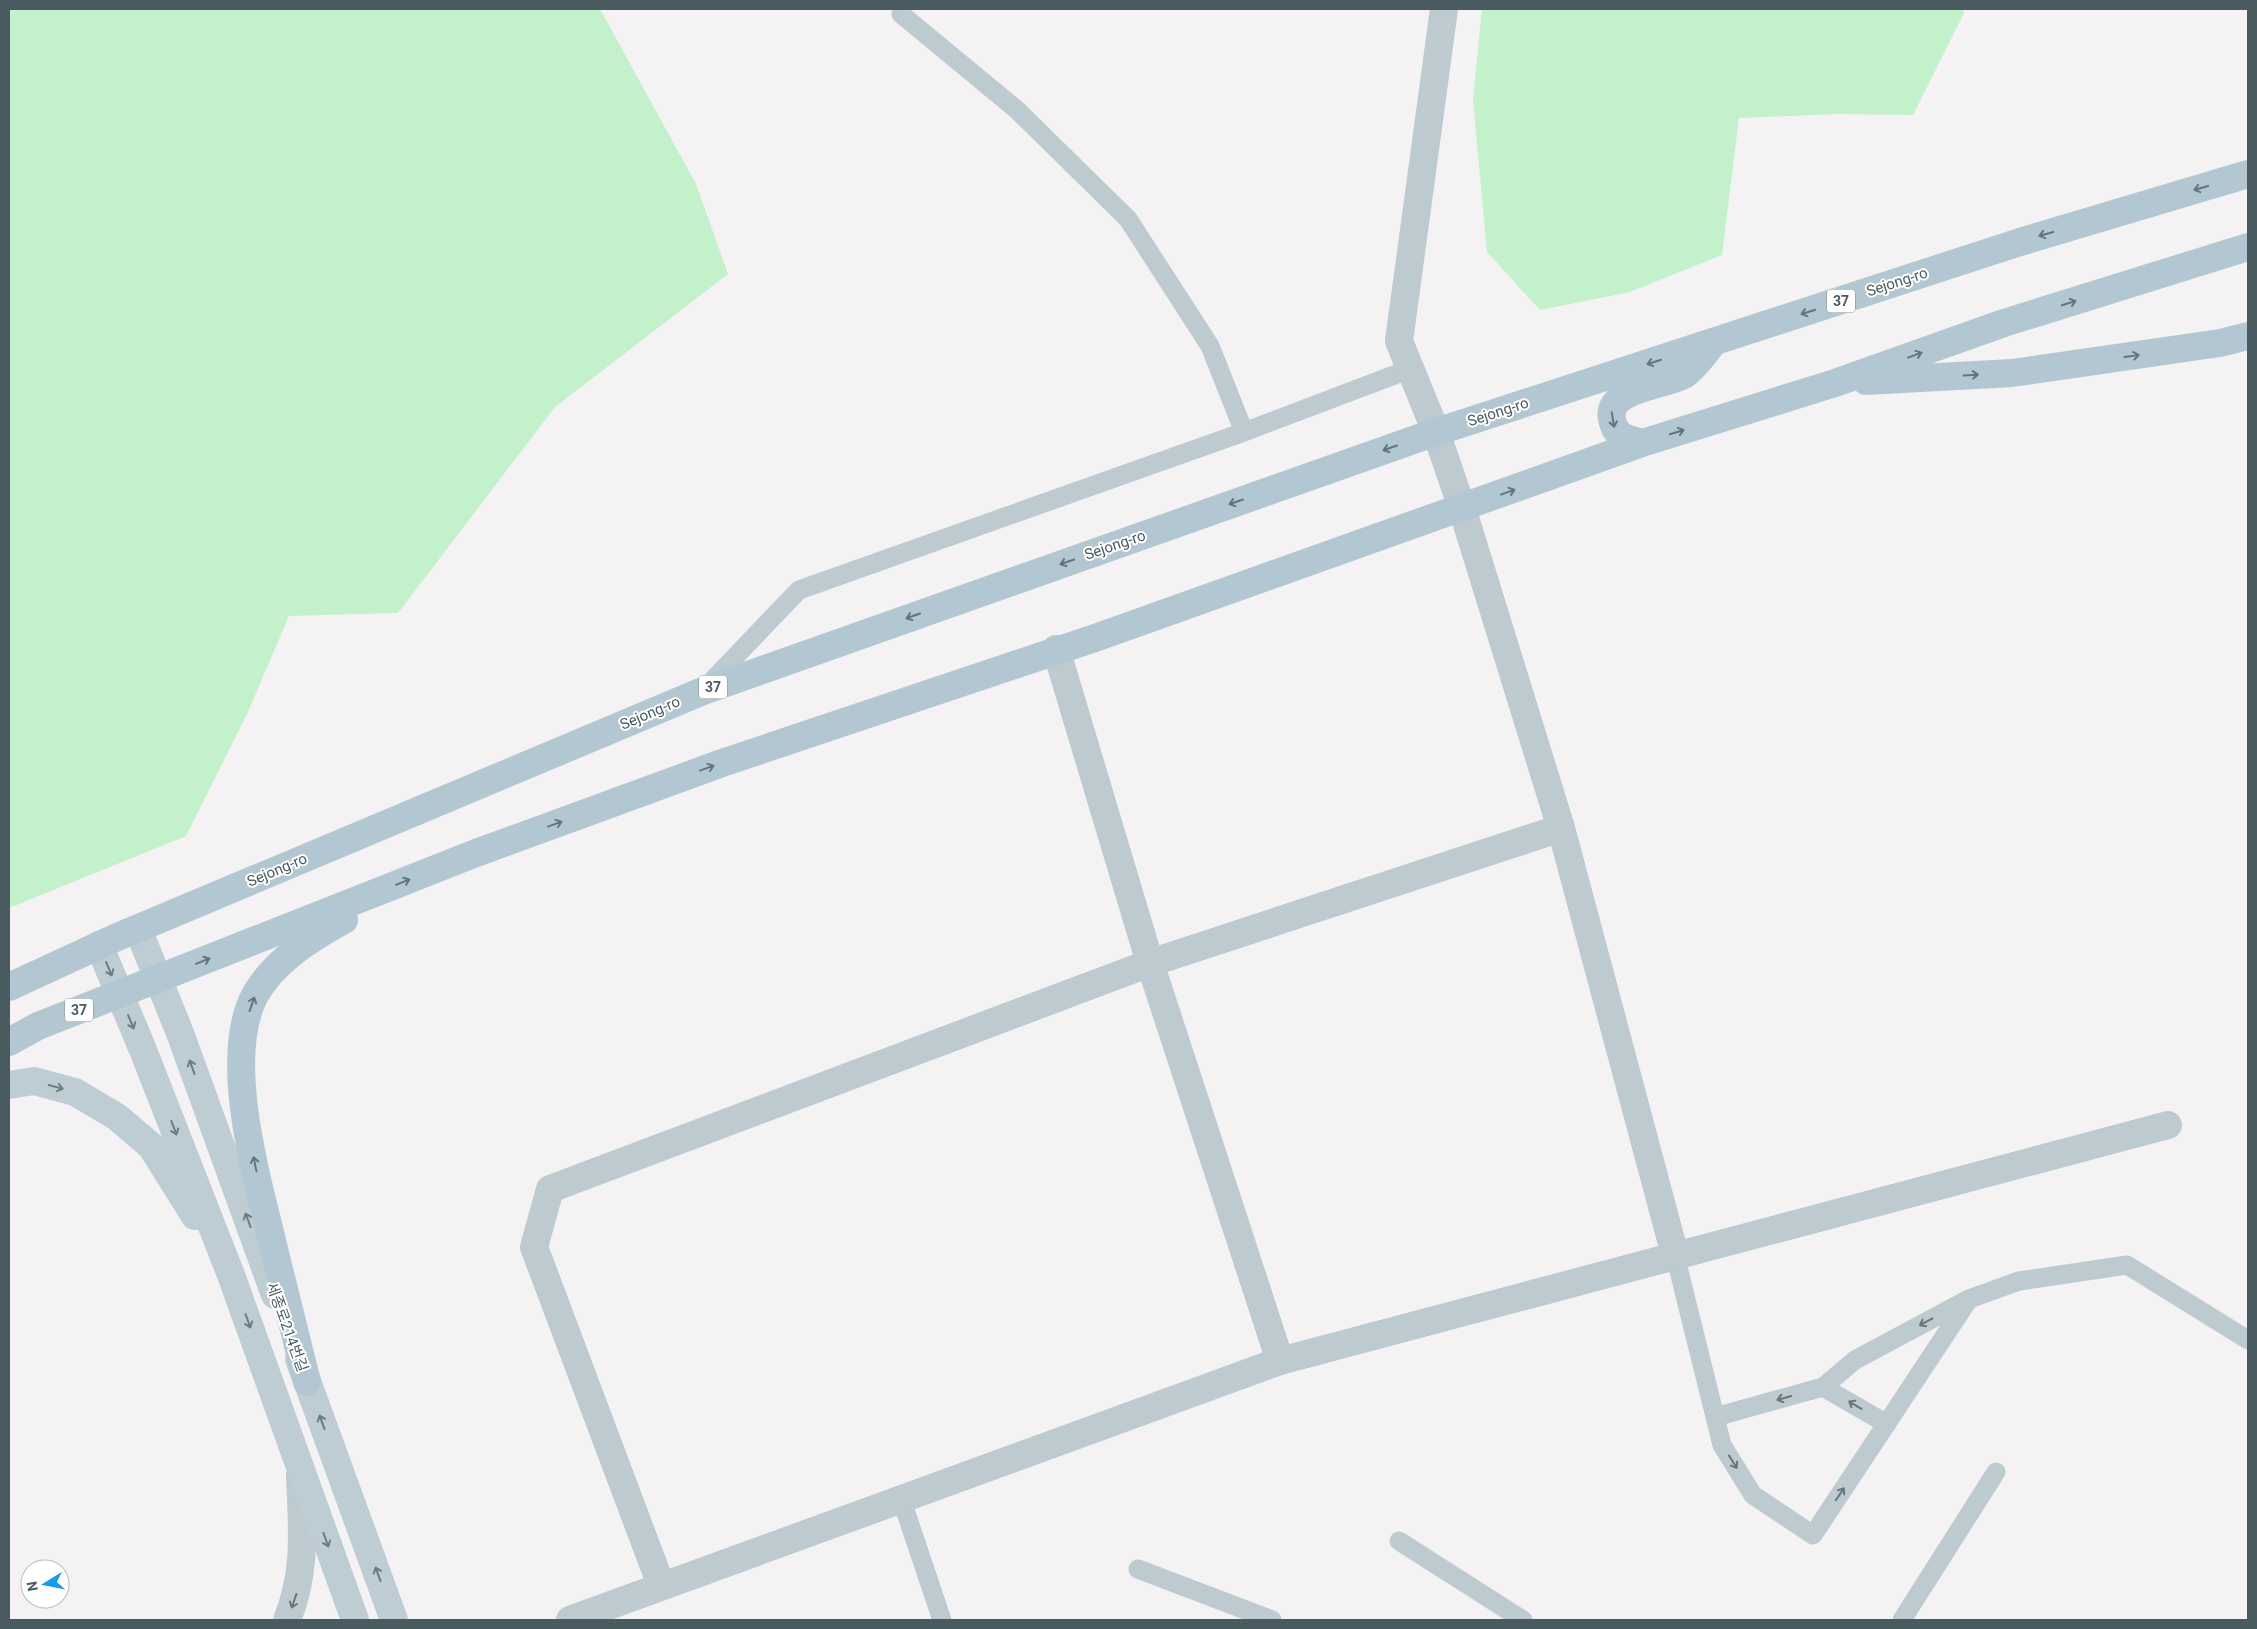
<svg xmlns="http://www.w3.org/2000/svg" width="2257" height="1629" viewBox="0 0 2257 1629" font-family="Roboto,'Noto Sans KR',sans-serif">
  <style>
    .green { fill: #c2f1cb }
    .lines { fill: none; stroke-linecap: round; stroke-linejoin: round }
    .lane { stroke: #bdcacf; stroke-width: 19 }
    .street { stroke: #bdcacf; stroke-width: 28 }
    .secondary { stroke: #becdd4; stroke-width: 28 }
    .primary { stroke: #b2c7d1; stroke-width: 28 }
    .oneway { stroke: #63757c }
    .oneway2 { stroke: #6c7c83 }
    .oneway3 { stroke: #66767c }
    .labels { text-anchor: middle; dominant-baseline: central; stroke-width: 4; stroke-linejoin: round; paint-order: stroke }
    .shield { fill: #fff; stroke: #808c90; stroke-width: 1 }
    .shield-label { font-size: 14px; font-weight: bold; fill: #495a60 }
    .street-label { font-size: 15px; fill: #495a60; stroke: #fff }
  </style>
  <rect width="100%" height="100%" fill="#f4f2f3"/>
  <!-- green -->
  <path class="green" d="M9,9H600L696,184L728,274L555,407L398,613L289,616L247,714L186,836L9,908Z
    M1482,9H1963L1964,13L1913,115L1838,114L1739,118L1722,255L1630,292L1540,310L1487,252L1473,100Z"/>
  <g class="lines">
    <!-- lane -->
    <path class="lane" d="M901,14L1017,110L1128,219L1210,346L1244,432
      M705,688L799,590L1244,432L1410,369
      M1675,1255L1722,1445L1753,1495L1813,1535L1969,1299
      M1823,1387L1887,1424
      M1715,1417L1823,1387L1855,1360L1969,1299L2019,1281L2127,1265L2248,1340
      M901,1498L942,1620
      M1399,1541L1523,1620
      M1138,1569L1272,1620
      M1902,1620L1996,1472"/>
    <!-- street -->
    <path class="street" d="M1444,9L1399,341L1436,432L1462,508L1561,828L1675,1255
      M1056,649L1150,963L1280,1361
      M661,1585L534,1247L550,1189L1150,963L1561,828
      M287,1620C307,1571 302,1527 300,1475
      M570,1620L1280,1361L2168,1125"/>
    <!-- secondary -->
    <path class="secondary" d="M138,929L180,1033L275,1295
      M99,945L143,1050L231,1275L355,1620
      M9,1085L34,1081L75,1092L117,1117L151,1146L195,1216
      M299,1359L394,1620"/>
    <!-- primary -->
    <path class="primary" d="M1866,381L2012,373L2220,343L2248,336
      M1642,443C1627,439 1615,437 1612,419C1606,388 1665,386 1684,375C1696,367 1704,354 1713,343
      M9,987L115,938L703,691L1436,432L2020,242L2248,174
      M9,1042L38,1026L476,853L722,763L1095,638L1642,443L1835,383L2004,323L2248,247
      M307,1382C296,1337 285,1293 274,1249C258,1181 221,1059 255,995C274,961 311,938 344,920"/>
  </g>
  <!-- one-way arrows -->
  <defs><path id="oneway-shaft" d="M-6 0H5M1.5-3L5.5 0L1.5 3" fill="none" stroke-width="1.6" stroke-linecap="round" stroke-linejoin="round" transform="scale(1.25)"/></defs>
  <g class="oneway">
    <use href="#oneway-shaft" transform="translate(2201 188) rotate(164)"/>
    <use href="#oneway-shaft" transform="translate(2046 234) rotate(164)"/>
    <use href="#oneway-shaft" transform="translate(2069 303) rotate(-17)"/>
    <use href="#oneway-shaft" transform="translate(1808 312) rotate(162)"/>
    <use href="#oneway-shaft" transform="translate(1915 355) rotate(-20)"/>
    <use href="#oneway-shaft" transform="translate(2132 356) rotate(-8)"/>
    <use href="#oneway-shaft" transform="translate(1654 362) rotate(162)"/>
    <use href="#oneway-shaft" transform="translate(1971 375) rotate(-3)"/>
    <use href="#oneway-shaft" transform="translate(1613 420) rotate(81)"/>
    <use href="#oneway-shaft" transform="translate(1677 432) rotate(-17)"/>
    <use href="#oneway-shaft" transform="translate(1390 448) rotate(161)"/>
    <use href="#oneway-shaft" transform="translate(1508 492) rotate(-20)"/>
    <use href="#oneway-shaft" transform="translate(1236 502) rotate(161)"/>
    <use href="#oneway-shaft" transform="translate(1067 562) rotate(161)"/>
    <use href="#oneway-shaft" transform="translate(913 616) rotate(161)"/>
    <use href="#oneway-shaft" transform="translate(707 768) rotate(-20)"/>
    <use href="#oneway-shaft" transform="translate(555 824) rotate(-20)"/>
    <use href="#oneway-shaft" transform="translate(403 882) rotate(-22)"/>
    <use href="#oneway-shaft" transform="translate(203 961) rotate(-22)"/>
    <use href="#oneway-shaft" transform="translate(252 1004) rotate(-71)"/>
    <use href="#oneway-shaft" transform="translate(255 1164) rotate(-101)"/>
  </g>
  <g class="oneway2">
    <use href="#oneway-shaft" transform="translate(109 969) rotate(67)"/>
    <use href="#oneway-shaft" transform="translate(131 1022) rotate(67)"/>
    <use href="#oneway-shaft" transform="translate(192 1067) rotate(-110)"/>
    <use href="#oneway-shaft" transform="translate(56 1087) rotate(15)"/>
    <use href="#oneway-shaft" transform="translate(174 1128) rotate(69)"/>
    <use href="#oneway-shaft" transform="translate(248 1220) rotate(-110)"/>
    <use href="#oneway-shaft" transform="translate(248 1321) rotate(70)"/>
    <use href="#oneway-shaft" transform="translate(322 1422) rotate(-110)"/>
    <use href="#oneway-shaft" transform="translate(326 1540) rotate(70)"/>
    <use href="#oneway-shaft" transform="translate(378 1574) rotate(-110)"/>
  </g>
  <g class="oneway3">
    <use href="#oneway-shaft" transform="translate(1926 1322) rotate(152)"/>
    <use href="#oneway-shaft" transform="translate(1784 1398) rotate(164)"/>
    <use href="#oneway-shaft" transform="translate(1855 1405) rotate(-149)"/>
    <use href="#oneway-shaft" transform="translate(1733 1462) rotate(58)"/>
    <use href="#oneway-shaft" transform="translate(1840 1494) rotate(-56)"/>
    <use href="#oneway-shaft" transform="translate(294 1601) rotate(109)"/>
  </g>
  <g class="labels">
    <!-- shield labels -->
    <g class="shield">
      <rect x="1827" y="289.5" width="28" height="23" rx="4"/>
      <rect x="699" y="675.5" width="28" height="23" rx="4"/>
      <rect x="65" y="998.5" width="28" height="23" rx="4"/>
    </g>
    <g class="shield-label">
      <text x="1841" y="301">37</text>
      <text x="713" y="687">37</text>
      <text x="79" y="1010">37</text>
    </g>
    <!-- street labels -->
    <g class="street-label">
      <text transform="translate(1897 282) rotate(-18)">Sejong-ro</text>
      <text transform="translate(1498 412) rotate(-18)">Sejong-ro</text>
      <text transform="translate(1115 545) rotate(-19)">Sejong-ro</text>
      <text transform="translate(650 713) rotate(-23)">Sejong-ro</text>
      <text transform="translate(277 870) rotate(-23)">Sejong-ro</text>
      <text transform="translate(287 1327) rotate(70)">세종로214번길</text>
    </g>
  </g>
  <!-- border -->
  <rect width="2257" height="1629" fill="none" stroke="#495a60" stroke-width="20"/>
  <!-- north arrow -->
  <g transform="translate(45 1584) rotate(260)"><circle r="24" fill="#ffffff" stroke="#b6bdbf"/>
  <path d="M0-4L9 19L0 12L-9 19Z" fill="#189ce9"/>
  <text y="-8" font-size="14" font-weight="bold" text-anchor="middle" fill="#495a60">N</text>
  </g>
</svg>
